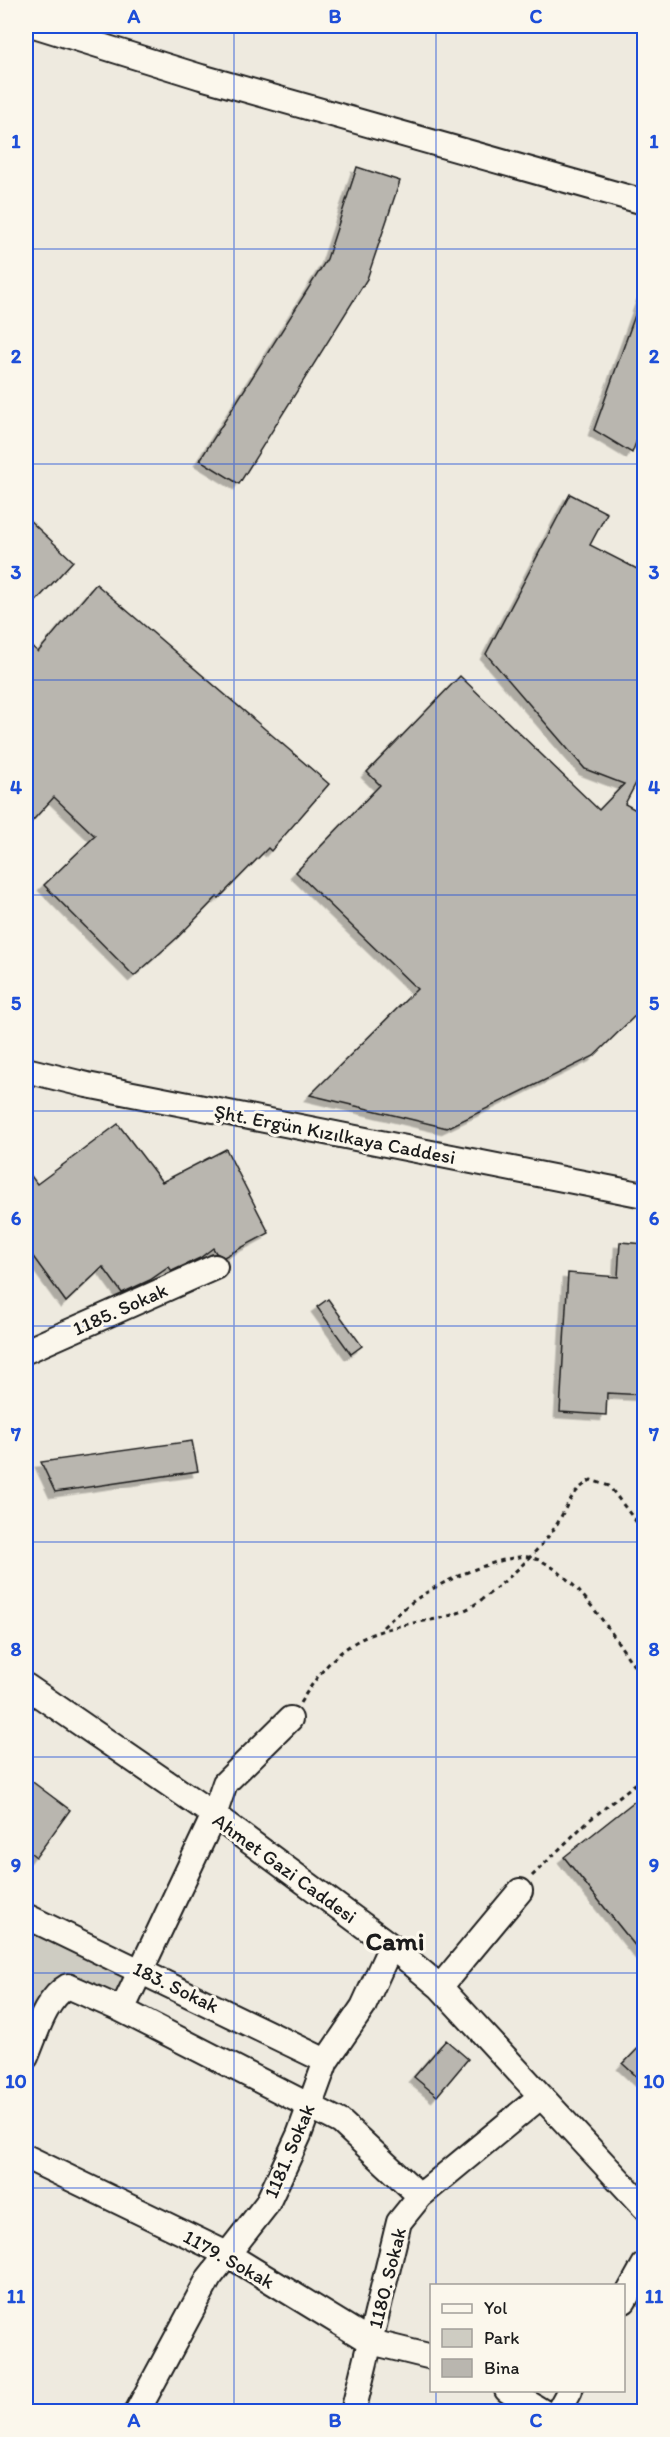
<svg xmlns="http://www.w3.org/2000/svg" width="670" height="2437" viewBox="0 0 670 2437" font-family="Itim,sans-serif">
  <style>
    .green { fill: #ceccc2; stroke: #75746f; stroke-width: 1.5 }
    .building { fill: #b9b6af; stroke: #1c1c1c; stroke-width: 1.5; filter: url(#shadow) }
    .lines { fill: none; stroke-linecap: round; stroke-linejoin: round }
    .minor-casing { stroke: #1c1c1c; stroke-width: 28 }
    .path { stroke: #1c1c1c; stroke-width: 3; stroke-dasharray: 4.5 4.5; stroke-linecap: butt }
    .minor { stroke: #fbf7ec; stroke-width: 24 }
    .grid { fill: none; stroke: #1d4ed8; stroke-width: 1.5; stroke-opacity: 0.55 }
    .labels { text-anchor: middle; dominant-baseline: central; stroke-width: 6; stroke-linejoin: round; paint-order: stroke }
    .street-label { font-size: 20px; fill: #1c1c1c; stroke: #fbf7ec }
    .district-label { font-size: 26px; font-weight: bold; fill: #1c1c1c; stroke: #fbf7ec }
    .neatline { fill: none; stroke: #1d4ed8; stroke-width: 2 }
    .grid-label { font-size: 20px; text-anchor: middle; font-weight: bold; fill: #1d4ed8 }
  </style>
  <defs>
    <filter id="shadow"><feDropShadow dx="-5.5" dy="5.5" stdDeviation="0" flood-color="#0004"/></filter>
  </defs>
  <rect width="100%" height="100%" fill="#eeeadf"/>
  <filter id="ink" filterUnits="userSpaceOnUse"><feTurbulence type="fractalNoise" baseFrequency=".0167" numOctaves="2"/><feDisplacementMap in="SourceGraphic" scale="12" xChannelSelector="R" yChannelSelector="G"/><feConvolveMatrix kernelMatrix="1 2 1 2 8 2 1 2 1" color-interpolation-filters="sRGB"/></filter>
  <g filter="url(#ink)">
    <!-- green -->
    <path class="green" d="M26,1916L142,1970L122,2010L69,1986L26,2057Z"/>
    <!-- building -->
    <path class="building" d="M357,167L400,181L367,279L239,484L200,460L327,259Z
      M643,293L645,419L632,453L594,430Z
      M570,494L607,513L590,545L645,573V766L625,804L645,815V1006L594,1056L447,1128L310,1095L417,989L296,872L380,785L367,772L460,676L599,810L624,784L585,769L486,654Z
      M26,517L73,561L26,612Z
      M96,584L329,784L271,851L268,848L219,898L217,897L178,937L134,976L44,885L95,836L54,797L26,828V641L38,652Z
      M118,1124L162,1182L226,1149L269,1233L224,1257L216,1253L213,1248L200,1258L172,1271L169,1267L150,1280L122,1293L103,1267L66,1302L26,1247V1169L37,1184Z
      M620,1242L645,1244V1395L607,1393L606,1415L560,1412L568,1273L618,1277Z
      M328,1299L362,1346L351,1354L317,1307Z
      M192,1441L198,1471L55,1492L41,1462Z
      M26,1777L70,1810L36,1857L26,1849Z
      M645,1793V1958L564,1857Z
      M446,2040L468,2059L437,2096L414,2077Z
      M645,2041V2084L623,2064Z"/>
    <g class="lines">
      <!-- minor casing -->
      <g class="minor-casing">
        <path id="minor" d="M37,26L201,77L644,202
          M26,1070L87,1085L644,1195
          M26,1351L215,1267
          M26,1686L214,1815L391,1946L440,1987L644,2207
          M26,1916L326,2061
          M440,1987L520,1891
          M122,2010L214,1815L225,1783L290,1719
          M26,2057C36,2034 45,1999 68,1986L122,2010L341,2122L420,2196
          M26,2157L227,2254L371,2342L432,2357
          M624,2301L644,2265
          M507,2390L543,2412
          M137,2412L209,2278L267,2204L299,2135L326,2061L363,2007L391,1946
          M353,2412L399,2222L420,2196L540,2097
          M558,2412L570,2390"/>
      </g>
      <!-- path -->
      <path class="path" d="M383,1627C414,1598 430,1588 470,1571C483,1566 514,1555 528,1557C572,1563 620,1647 644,1681
        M300,1703C331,1653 354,1634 413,1623C432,1620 458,1616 474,1605C501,1586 531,1559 551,1533C566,1513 567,1494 591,1480L609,1486L644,1532
        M532,1876L587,1822L644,1777"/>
      <!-- minor -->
      <use href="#minor" class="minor"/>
    </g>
  </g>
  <!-- grid -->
  <path class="grid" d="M234,26V2412M436,26V2286M26,249H644M26,464H644M26,680H644M26,895H644M26,1111H644M26,1326H644M26,1542H644M26,1757H644M26,1973H644M26,2188H644M436,2390V2412"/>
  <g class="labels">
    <!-- street labels -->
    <g class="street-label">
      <text transform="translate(335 1134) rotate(11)">Şht. Ergün Kızılkaya Caddesi</text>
      <text transform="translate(120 1309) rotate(-24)">1185. Sokak</text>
      <text transform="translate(285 1868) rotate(36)">Ahmet Gazi Caddesi</text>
      <text transform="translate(176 1987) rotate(26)">183. Sokak</text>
      <text transform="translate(289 2151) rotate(-67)">1181. Sokak</text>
      <text transform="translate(229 2259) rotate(29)">1179. Sokak</text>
      <text transform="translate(387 2278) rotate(-76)">1180. Sokak</text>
    </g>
    <!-- district labels -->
    <g class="district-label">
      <text x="395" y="1941">Cami</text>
    </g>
  </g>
  <!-- margin -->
  <rect width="670" height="2437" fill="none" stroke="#fbf7ec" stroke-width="66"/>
  <!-- legend -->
  <rect x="430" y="2284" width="195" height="108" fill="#fbf7ec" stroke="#a29f99" stroke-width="1.5"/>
  <rect x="442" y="2304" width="30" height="9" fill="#fbf7ec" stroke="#a29f99" stroke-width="1.5"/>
  <text x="484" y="2314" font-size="18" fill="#1c1c1c">Yol</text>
  <rect x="442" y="2329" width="30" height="18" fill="#ceccc2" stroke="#a29f99" stroke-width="1.5"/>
  <text x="484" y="2344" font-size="18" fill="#1c1c1c">Park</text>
  <rect x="442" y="2359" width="30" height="18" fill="#b9b6af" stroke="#a29f99" stroke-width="1.5"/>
  <text x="484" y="2374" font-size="18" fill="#1c1c1c">Bina</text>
  <rect x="33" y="33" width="604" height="2371" class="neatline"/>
  <g class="grid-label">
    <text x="134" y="23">A</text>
    <text x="335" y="23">B</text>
    <text x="536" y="23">C</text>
    <text x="16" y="148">1</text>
    <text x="654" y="148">1</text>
    <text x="16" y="363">2</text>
    <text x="654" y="363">2</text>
    <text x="16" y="579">3</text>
    <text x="654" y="579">3</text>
    <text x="16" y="794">4</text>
    <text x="654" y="794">4</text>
    <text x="16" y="1010">5</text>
    <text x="654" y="1010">5</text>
    <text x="16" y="1225">6</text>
    <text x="654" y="1225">6</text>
    <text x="16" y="1441">7</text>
    <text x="654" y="1441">7</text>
    <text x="16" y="1656">8</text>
    <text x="654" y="1656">8</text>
    <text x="16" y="1872">9</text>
    <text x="654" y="1872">9</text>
    <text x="16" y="2088">10</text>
    <text x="654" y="2088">10</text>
    <text x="16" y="2303">11</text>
    <text x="654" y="2303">11</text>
    <text x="134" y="2427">A</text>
    <text x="335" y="2427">B</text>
    <text x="536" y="2427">C</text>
  </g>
</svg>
